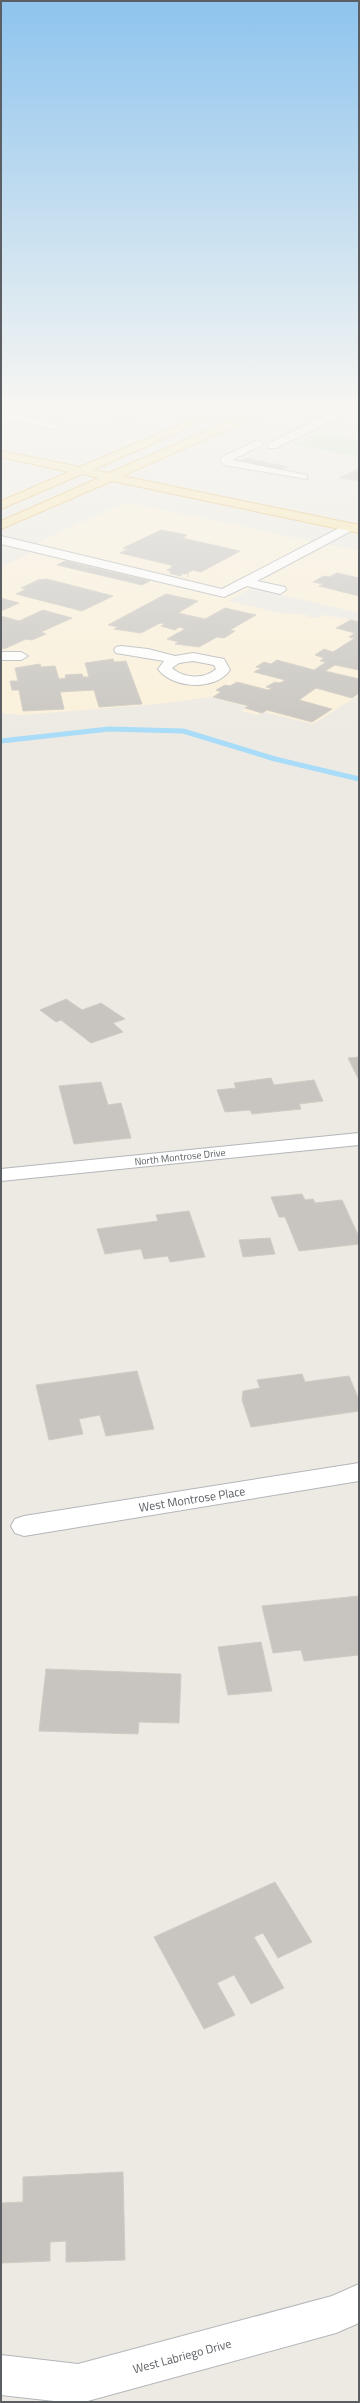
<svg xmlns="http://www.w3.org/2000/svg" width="360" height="2403" viewBox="0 0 360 2403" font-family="'Titillium Web',sans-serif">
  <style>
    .commercial { fill: #fbf1da }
    .green { fill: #c4e3c1 }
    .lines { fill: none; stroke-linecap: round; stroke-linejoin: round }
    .stream { stroke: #a8dcf8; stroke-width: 5 }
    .building { fill: #c8c5c0; stroke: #d1cbc2 }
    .minor-tunnel { stroke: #c8c7c3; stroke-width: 12; stroke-dasharray: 12 5.5; stroke-linecap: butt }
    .minor-casing { stroke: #b4b6b9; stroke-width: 2 }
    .major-casing { stroke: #e7b763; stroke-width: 2 }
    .minor { fill: #fff; fill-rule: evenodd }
    .major { fill: #f9e6ac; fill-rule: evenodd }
    .labels { text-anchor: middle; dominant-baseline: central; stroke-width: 3; stroke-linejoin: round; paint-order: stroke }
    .street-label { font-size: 10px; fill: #5b5f63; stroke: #fff }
    .near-street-label { font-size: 12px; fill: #5b5f63; stroke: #fff }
  </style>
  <rect width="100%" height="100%" fill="#edeae3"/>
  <!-- commercial -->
  <path class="commercial" d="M126,502L359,551V613L252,588L228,601L279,613L308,615L307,617L317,618L323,615L359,621V695L313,724L264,712L257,715L241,711L247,707L211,697L158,704L22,715L1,713V567L31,553L22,550Z"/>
  <!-- green -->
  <path class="green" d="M319,433L356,440L359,439V457L294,444Z"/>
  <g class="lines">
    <!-- stream -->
    <path class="stream" d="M1,741L109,729L183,731L275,759L359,779"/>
  </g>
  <!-- building -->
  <path class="building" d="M1,404H52L29,413L1,407Z
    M99,404H130L120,408Z
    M247,458L288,467L279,471L238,462Z
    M359,468V481L340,478Z
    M161,530L187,535L182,538L240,551L201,572L193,570L185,574L167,570L175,566L120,553L128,549L123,548Z
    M65,561L150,581L142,585L57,565Z
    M337,573L359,578V596L319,586L323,584L313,582L324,576L329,577Z
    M47,579L113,596L82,611L16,594L26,589L21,588L38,580Z
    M166,594L198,601L178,613L205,619L225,608L256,615L230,630L235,631L224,638L217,637L199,647L175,644L179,642L167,639L185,629L179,627L175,630L161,626L165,624L160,623L141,633L114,629L118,627L108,625Z
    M1,598L19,603L1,611Z
    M43,610L72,618L41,632L46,634L32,640L26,639L4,649L1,648V616L19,621Z
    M351,620L359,622V670L335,665L325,671L359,679V693L352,698L316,688L299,700L332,709L312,722L267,710L262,713L245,708L249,706L213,697L221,692L216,690L225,685L230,686L237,682L268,690L272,688L266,687L275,682L280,683L285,680L254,672L261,668L256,667L264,662L271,664L277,660L314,670L326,662L320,661L324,658L315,655L324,649L333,652L355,638L349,637L355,633L336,628Z
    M113,659L114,662L126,661L142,704L99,707L94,690L60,692L64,709L23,711L19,690H12L10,681H18L15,668L40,664L41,667L55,666L59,679L66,678L65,675L82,674L83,677H89L85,663Z
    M66,999L82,1010L101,1003L125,1019L113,1023L123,1032L91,1043L61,1020L56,1022L40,1010Z
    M359,1057V1080L348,1058Z
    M271,1078L274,1085L314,1080L323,1101L299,1104L301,1109L252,1114L250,1110L225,1112L217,1090L236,1088L234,1083Z
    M101,1082L108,1105L121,1103L131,1138L74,1144L59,1086Z
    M302,1194L305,1200L313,1199L315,1203L342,1200L359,1237V1244L299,1251L285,1217H279L271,1197Z
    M189,1211L205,1257L170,1262L168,1256L144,1259L141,1249L105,1254L97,1229L158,1221L156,1215Z
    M270,1238L275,1254L243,1257L239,1240Z
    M137,1371L154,1429L106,1436L100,1415L79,1419L83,1434L49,1440L36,1385Z
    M302,1374L305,1382L349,1376L359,1400V1411L251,1427L242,1400L243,1391L260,1388L257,1380Z
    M359,1596V1655L304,1661L301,1650L273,1653L262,1606Z
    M261,1642L272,1691L228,1695L218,1647Z
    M46,1669L181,1674L179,1723L139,1722L138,1734L39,1731Z
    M275,1882L312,1942L278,1958L263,1933L254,1937L284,1988L251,2004L234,1975L217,1983L235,2015L204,2029L154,1937Z
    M123,2172L125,2260L66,2262V2241L50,2242V2261L1,2263V2203L23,2202V2177Z"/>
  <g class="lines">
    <!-- minor-tunnel -->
    <path class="minor-tunnel" d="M171,568L189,572"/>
    <!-- minor casing -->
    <g class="minor-casing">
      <path id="minor" d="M147,404H160L128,418L94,411L93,409L98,406L127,412Z
        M327,404L333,407L359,410V416L339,414L337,418L276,448H268V444L328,414L322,407Z
        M1,412L55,423L60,426L55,429L1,418Z
        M258,440L263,443L262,445L232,460L307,475V479L224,465L220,459L222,457Z
        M349,523L353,524L355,527L353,530L257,581L285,587L286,590L280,594L247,586L224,597L1,544V536L222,589Z
        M121,646L148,649L175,656L193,653L224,659L230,670C216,691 172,689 158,669L164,661L116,653L114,650L116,647ZM193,661L214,665L216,669C204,680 183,678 172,668L179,663Z
        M1,652H21L28,656L21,660H1Z
        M359,1133V1145L1,1181V1169Z
        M359,1463V1481L24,1536L15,1533L11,1526L15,1519L24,1516Z
        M359,2284V2323L336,2333L84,2402H63L1,2395V2355L78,2364L332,2296Z"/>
    </g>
    <!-- major casing -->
    <g class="major-casing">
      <path id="major" d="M229,404H242L93,470L109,473L269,404H282L281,406L122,476L359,525V533L112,481L1,529V521L99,478L82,474L1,509V501L69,472L1,457V451L80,467Z"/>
    </g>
    <!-- minor -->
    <use href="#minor" class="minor"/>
    <!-- major -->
    <use href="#major" class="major"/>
  </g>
  <!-- sky -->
  <linearGradient id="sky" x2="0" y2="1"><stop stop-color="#8ec4ee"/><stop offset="0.55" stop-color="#f7f6f2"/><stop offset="1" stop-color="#f7f6f2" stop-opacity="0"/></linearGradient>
  <rect width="360" height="740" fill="url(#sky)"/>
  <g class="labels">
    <!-- street labels -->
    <g class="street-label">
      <text transform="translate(180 1157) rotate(-6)">North Montrose Drive</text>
    </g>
    <!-- near-street labels -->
    <g class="near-street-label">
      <text transform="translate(192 1499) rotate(-9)">West Montrose Place</text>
      <text transform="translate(182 2356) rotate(-15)">West Labriego Drive</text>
    </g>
  </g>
  <!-- border -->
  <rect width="360" height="2403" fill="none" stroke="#5b5f63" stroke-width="4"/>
</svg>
